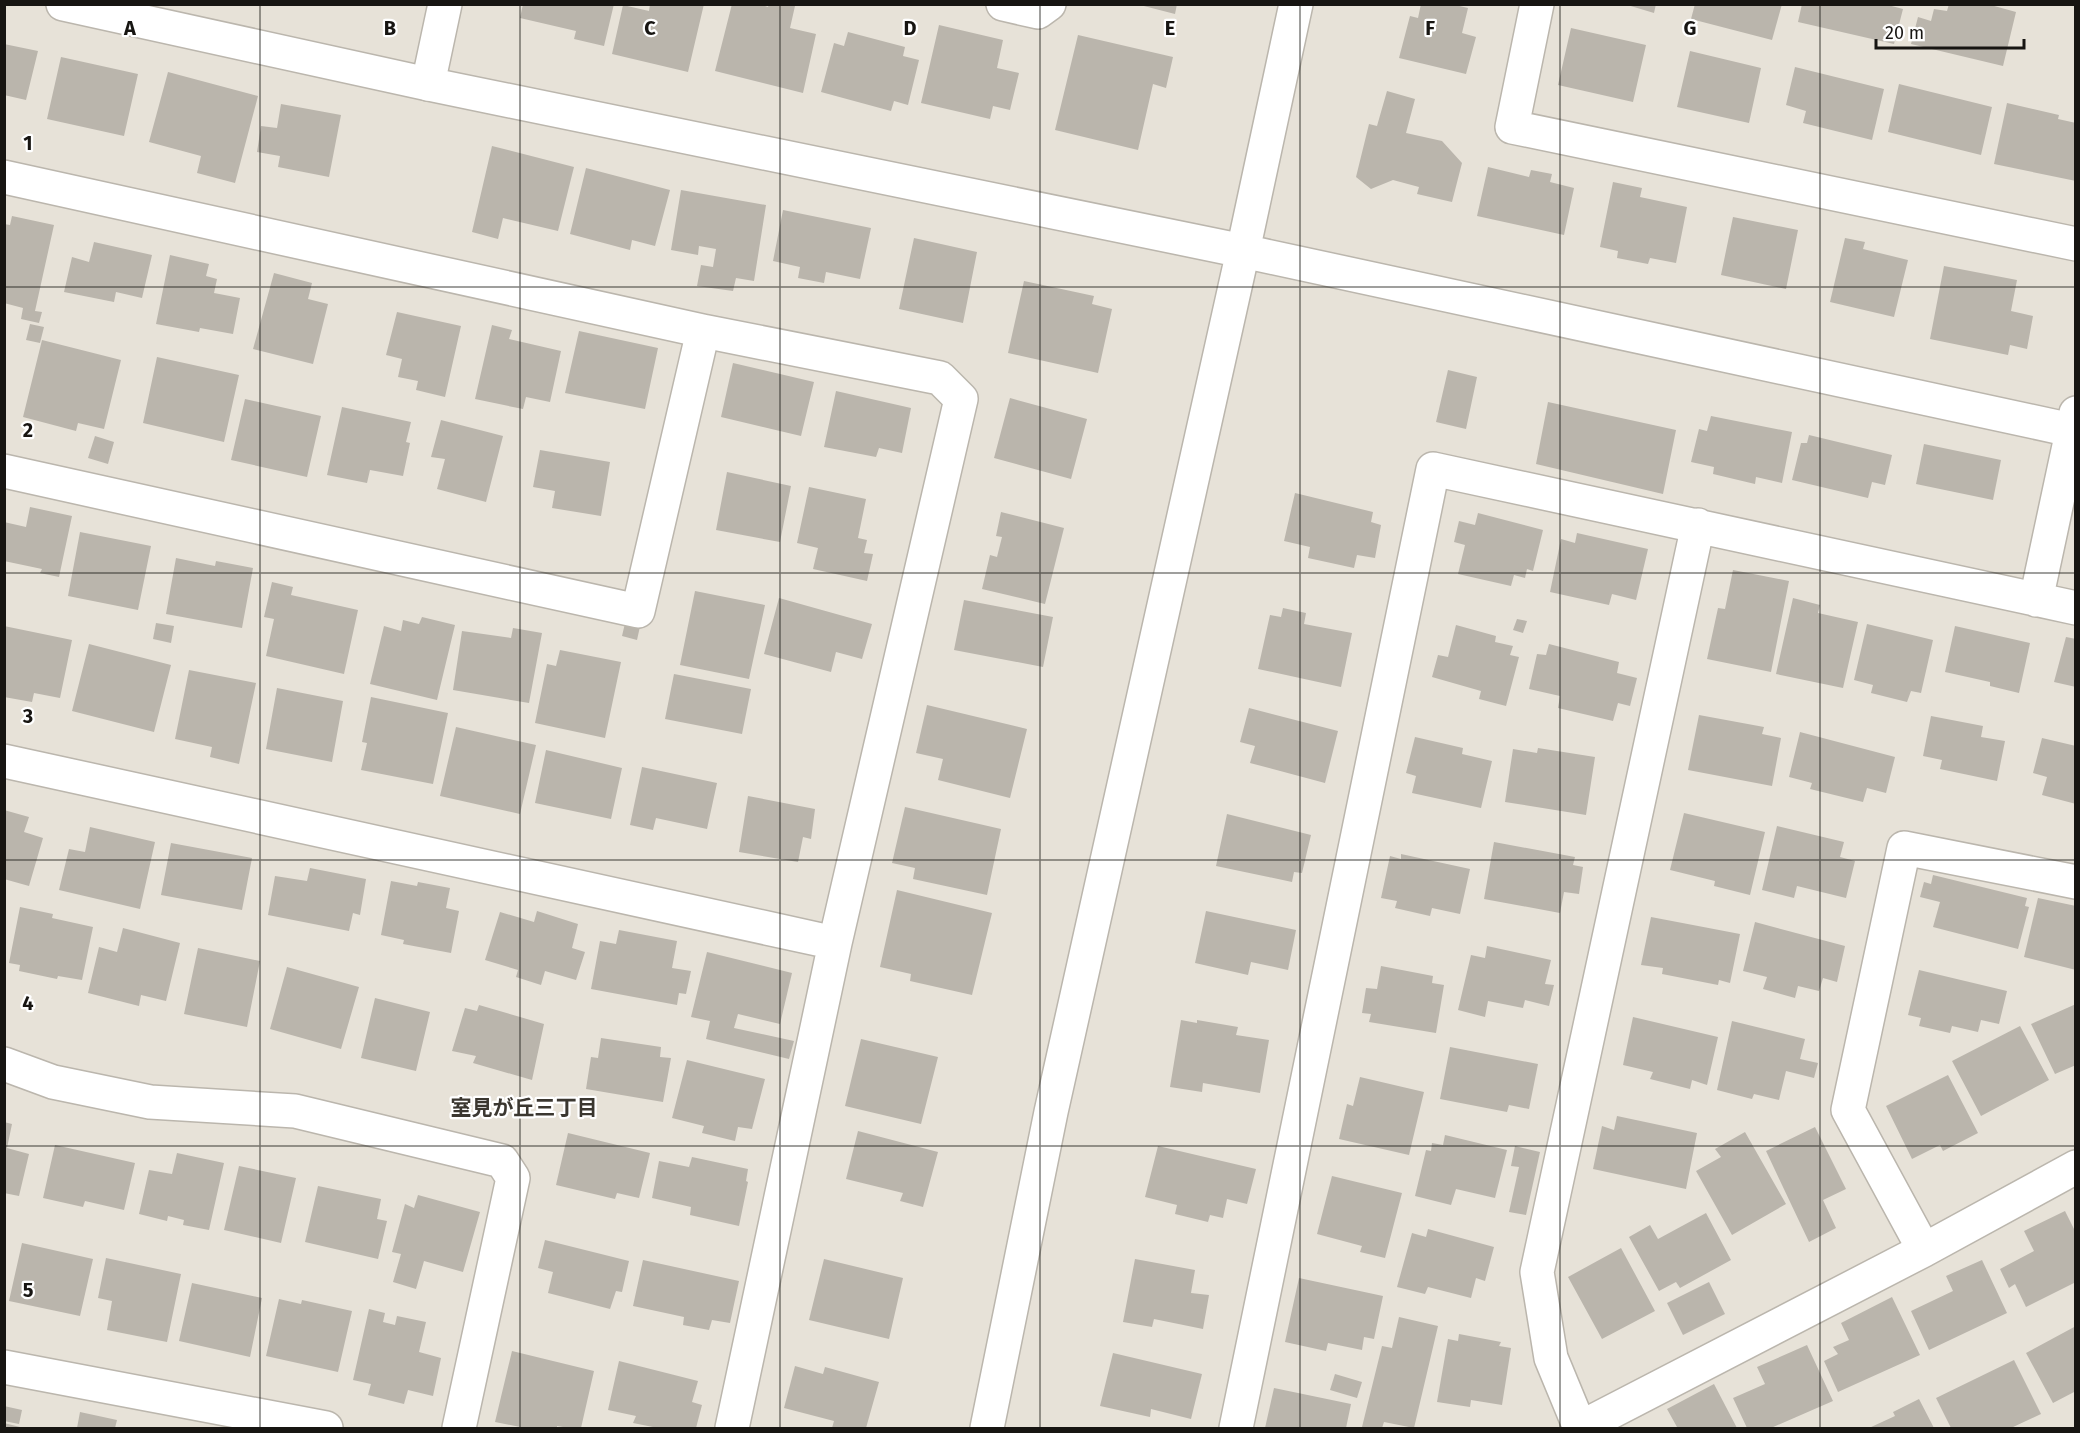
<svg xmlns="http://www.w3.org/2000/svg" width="2080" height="1433" viewBox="0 0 2080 1433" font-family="'Fira Sans','Noto Sans JP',sans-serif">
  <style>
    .building { fill: #bab5ac }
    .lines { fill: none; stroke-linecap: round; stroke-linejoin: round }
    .minor-casing { stroke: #bbb6ad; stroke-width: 36 }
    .tertiary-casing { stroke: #bbb6ad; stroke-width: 36 }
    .minor { stroke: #fff; stroke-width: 33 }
    .tertiary { stroke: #fff; stroke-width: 33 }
    .grid { fill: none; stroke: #171512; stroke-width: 1.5; stroke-opacity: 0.55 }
    .labels { text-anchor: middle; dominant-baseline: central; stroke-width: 4.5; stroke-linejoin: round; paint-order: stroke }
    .neighbourhood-label { font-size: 21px; font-weight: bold; fill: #3b3730; stroke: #fff }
    .grid-label { font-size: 20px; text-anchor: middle; font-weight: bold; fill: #171512; stroke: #fff; stroke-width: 4.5; stroke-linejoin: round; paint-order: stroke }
  </style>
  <rect width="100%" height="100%" fill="#e7e2d8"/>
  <!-- building -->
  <path class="building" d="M523,4H614L604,46L574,39L576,31L520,18Z
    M650,4H704L688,72L612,54L623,5L649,11Z
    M732,4H759L768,7L769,4H788L795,6L790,28L816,34L803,93L715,71Z
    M1136,4H1177L1175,14Z
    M1421,4H1451L1468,8L1462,33L1476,37L1466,74L1399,58L1410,16L1418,18Z
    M1624,4H1656L1654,13Z
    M1695,4H1782L1772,40L1691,19Z
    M1802,4H1884L1903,9L1894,44L1798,22Z
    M1949,4H1987L2016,12L2003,66L1911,44L1918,17L1931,21L1934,9L1947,11Z
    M939,25L1003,40L997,68L1019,73L1010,110L993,106L990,119L921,103Z
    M1571,28L1646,45L1633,102L1558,85Z
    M848,32L905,47L903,56L919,60L908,105L894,101L891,111L821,92L834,43L844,46Z
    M1078,35L1173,57L1166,88L1153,84L1138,150L1055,130Z
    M4,44L38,51L26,100L4,95Z
    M1690,51L1761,68L1749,123L1677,107Z
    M61,57L138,74L124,136L47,119Z
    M1795,67L1884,89L1872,140L1803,123L1806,111L1786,105Z
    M168,72L258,96L235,183L197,173L201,156L149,142Z
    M1899,84L1992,107L1981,155L1888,132Z
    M1387,91L1415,99L1406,133L1442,141L1462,163L1452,202L1417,194L1419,187L1393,180L1371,189L1356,177L1369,124L1377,126Z
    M2007,103L2059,115L2058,119L2076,123V181L1994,164Z
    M281,104L341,115L329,177L278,167L280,156L257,152L261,126L277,128Z
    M492,146L574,167L558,231L503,218L498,239L472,232Z
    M1488,167L1529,177L1531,170L1552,174L1550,182L1574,188L1564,235L1477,216Z
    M586,168L670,190L655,246L632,240L630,250L570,234Z
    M1613,182L1642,188L1640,197L1687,207L1676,263L1650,258L1648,264L1617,258L1618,251L1600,247Z
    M681,190L766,205L754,281L736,278L733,291L697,286L701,265L713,267L716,249L699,246L698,255L671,250Z
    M783,210L871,228L860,279L826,272L824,283L798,278L800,267L773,261Z
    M12,216L54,225L35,311L42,312L39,323L21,319L23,308L4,303V224L10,225Z
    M1733,217L1798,230L1786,289L1721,275Z
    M914,238L977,252L963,323L899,309Z
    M1845,238L1865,242L1863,249L1908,260L1894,317L1830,302Z
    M94,242L152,255L142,298L116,292L114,302L64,292L72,257L89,262Z
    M170,255L209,264L206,276L217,279L214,293L240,298L233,334L200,328L199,332L156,324Z
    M1944,266L2017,280L2011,311L2033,316L2027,349L2010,345L2008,355L1930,339Z
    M274,273L312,283L308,299L328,304L313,364L253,349Z
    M1024,281L1094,296L1092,304L1112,309L1098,373L1008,353Z
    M397,312L461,326L445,397L416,390L418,381L398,377L402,359L386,355Z
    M30,324L44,327L40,343L26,340Z
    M492,325L512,330L509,339L561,351L550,402L526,397L523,409L475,399Z
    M579,331L658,348L645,409L565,393Z
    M42,340L121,360L104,429L78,423L76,431L23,417Z
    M157,357L239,375L224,442L143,423Z
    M733,363L814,382L801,436L721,417Z
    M1448,370L1477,377L1466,429L1436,422Z
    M836,391L911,408L902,453L879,448L876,457L824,447Z
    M1010,398L1087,419L1071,479L994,458Z
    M245,399L321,416L307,477L231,460Z
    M1548,402L1676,430L1663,494L1536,464Z
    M342,407L411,422L406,442L410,443L403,476L370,470L367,483L327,475Z
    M1711,416L1792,432L1782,483L1756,477L1755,484L1713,474L1714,467L1691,462L1699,429L1707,431Z
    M441,420L503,436L486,502L437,489L445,459L431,457Z
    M1809,435L1892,455L1885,485L1872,482L1868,498L1792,480L1801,443H1807Z
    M95,436L114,442L108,464L88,458Z
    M1924,444L2001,460L1993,500L1916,484Z
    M540,450L610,462L601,516L552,508L555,491L533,487Z
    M727,472L791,486L780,542L716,530Z
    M809,487L866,499L858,538L867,540L864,553L873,554L867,581L813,569L818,548L797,543Z
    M1295,493L1373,512L1371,522L1381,525L1375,558L1357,555L1354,568L1308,558L1310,547L1284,541Z
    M30,507L72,516L59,577L40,573L42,569L4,561V522L26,527Z
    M1001,512L1064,528L1045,604L982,589L990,555L997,557L1002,537L996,536Z
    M1478,513L1543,530L1533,571L1527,569L1525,578L1514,575L1511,586L1458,574L1465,545L1454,542L1459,521L1475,525Z
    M80,532L151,546L138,610L68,596Z
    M1577,533L1648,549L1636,600L1612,594L1609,605L1550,592L1561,539L1575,543Z
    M176,558L215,566L216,561L253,568L242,628L166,614Z
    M1733,570L1789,581L1771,672L1707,659L1718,608L1725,609Z
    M272,582L293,587L291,595L358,610L344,674L266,656L274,619L264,617Z
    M695,591L765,605L749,679L680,665Z
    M779,598L872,624L862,659L836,652L831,672L764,654Z
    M1793,598L1820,605L1818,613L1858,622L1843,688L1776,674Z
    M964,600L1053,617L1043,667L954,650Z
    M1283,608L1306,613L1304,624L1352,633L1341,687L1258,669L1270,615L1281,617Z
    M422,617L455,625L437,700L370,684L384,626L401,631L403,620L419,624Z
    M626,619L641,622L637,640L622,636Z
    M1517,619L1527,621L1523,633L1513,630Z
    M156,623L174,626L171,643L153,639Z
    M1867,624L1933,640L1921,693L1911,691L1907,702L1871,693L1873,685L1854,680Z
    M1456,625L1496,636L1495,642L1513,646L1510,655L1519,657L1506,706L1479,699L1481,691L1432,677L1438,655L1448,657Z
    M4,626L72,640L60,698L34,693L32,702L4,697Z
    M1955,626L2030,643L2019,693L1990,686V682L1945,672Z
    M513,628L542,633L529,703L453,690L462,631L511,638Z
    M2066,637L2076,639V687L2054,682Z
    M89,644L171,665L154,732L72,711Z
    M1549,644L1619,662L1617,673L1637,678L1630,706L1618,703L1613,721L1558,708L1560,696L1529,689L1537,654L1546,655Z
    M560,650L621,662L605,738L535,723L547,664L556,666Z
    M189,670L256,683L239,764L210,757L212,747L175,739Z
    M674,674L751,689L742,734L665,719Z
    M277,688L343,701L332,762L266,749Z
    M371,697L448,713L433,784L361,770L367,743L362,742Z
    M927,705L1027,729L1010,798L938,780L943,759L916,753Z
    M1249,708L1338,731L1325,783L1250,763L1255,746L1240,742Z
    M1699,715L1764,727L1762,734L1781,738L1772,786L1688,770Z
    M1931,716L1983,726L1981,737L2005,741L1997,781L1940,769L1942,760L1923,756Z
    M456,727L536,745L520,814L440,796Z
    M1800,732L1895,757L1886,793L1867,788L1863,802L1810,789L1812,783L1789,777Z
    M1415,737L1463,748L1462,754L1492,761L1481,808L1412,793L1416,776L1406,773Z
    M2042,738L2076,746V804L2042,795L2047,777L2033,773Z
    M1538,748L1595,757L1586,815L1505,802L1513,749L1537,753Z
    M546,750L622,768L611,819L535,803Z
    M642,767L717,783L707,829L656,818L653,830L630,825Z
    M748,796L815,809L811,839L803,837L798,862L739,852Z
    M905,807L1001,829L987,895L913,879L915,868L892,863Z
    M4,810L29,817L24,832L43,838L29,886L4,879Z
    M1684,813L1765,832L1750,895L1714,886L1715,881L1670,870Z
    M1227,814L1311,835L1302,873L1294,872L1292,882L1216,866Z
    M1777,826L1844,842L1840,857L1855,861L1846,898L1797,886L1794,898L1762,890Z
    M90,827L155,842L140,909L59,890L69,849L85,852Z
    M1494,842L1575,857L1573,865L1583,867L1579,894L1564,892L1560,913L1484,899Z
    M171,843L252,858L242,910L161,895Z
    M1401,854L1470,869L1460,914L1432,908L1430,916L1395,908L1397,901L1381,898L1390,856L1401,859Z
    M310,868L366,879L360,915L353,913L349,931L268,915L275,876L307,881Z
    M1933,875L2027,898L2025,906L2029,907L2018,949L1933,927L1940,902L1920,897L1924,882L1931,884Z
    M391,881L417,886L418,882L450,888L446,908L459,911L451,953L403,944L404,940L381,935Z
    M897,890L992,913L972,995L910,981L911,974L880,967Z
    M2038,898L2076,906L2074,917L2076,918V970L2024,957Z
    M20,907L53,914L52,918L93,927L82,980L58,976L57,979L19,971L20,965L9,963Z
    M537,911L578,924L572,948L585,952L576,980L545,971L541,985L516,977L518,970L485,960L500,912L534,922Z
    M1206,911L1296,930L1288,970L1251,962L1248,975L1195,963Z
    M1651,917L1740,934L1730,983L1719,980L1718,985L1662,974L1663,968L1641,965Z
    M1755,922L1845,946L1837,982L1823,978L1819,991L1798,986L1795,998L1763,989L1767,977L1743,971Z
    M123,928L180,943L166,1001L141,995L139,1006L88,993L99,947L117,952Z
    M619,930L677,941L672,968L691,971L686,994L679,993L677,1005L591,989L600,941L616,944Z
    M1487,946L1551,960L1545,984L1554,985L1549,1006L1525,1000L1523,1008L1488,1001L1485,1017L1458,1010L1471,955L1485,958Z
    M198,948L260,961L247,1027L184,1014Z
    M707,952L792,973L780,1024L738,1014L734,1028L794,1041L789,1059L706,1039L710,1021L691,1017Z
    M1381,966L1433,976L1432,983L1444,985L1436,1033L1369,1022L1371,1014L1362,1013L1366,988L1377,989Z
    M287,967L359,987L341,1049L270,1029Z
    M1919,970L2007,991L1999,1024L1981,1020L1978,1032L1952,1026L1950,1033L1919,1026L1921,1018L1908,1015Z
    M375,998L430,1012L416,1071L361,1058Z
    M2076,1004V1065L2055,1074L2031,1024Z
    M479,1005L544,1024L532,1080L473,1063L476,1056L452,1051L465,1008L477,1011Z
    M1633,1017L1718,1037L1707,1085L1692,1080L1690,1089L1650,1079L1653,1072L1623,1065Z
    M1181,1020L1197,1023V1020L1238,1027L1236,1035L1269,1040L1260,1093L1203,1083L1202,1092L1170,1087Z
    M1732,1021L1805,1039L1800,1059L1818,1063L1814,1078L1786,1071L1779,1100L1754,1094L1752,1099L1717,1090Z
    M2020,1026L2049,1080L1981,1116L1952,1061Z
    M601,1038L661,1047L660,1057L671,1058L663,1102L586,1089L591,1057L598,1058Z
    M861,1039L938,1057L921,1124L845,1106Z
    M1450,1047L1538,1064L1529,1109L1509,1105L1507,1112L1440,1099Z
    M687,1060L765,1079L752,1129L738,1127L735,1141L702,1133L704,1126L672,1118Z
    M1948,1075L1978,1133L1943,1151L1940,1145L1912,1159L1886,1106Z
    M1360,1077L1424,1092L1409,1155L1339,1139L1347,1104L1353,1106Z
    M1617,1116L1697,1133L1686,1189L1593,1169L1602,1126L1614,1130Z
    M4,1122L12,1124L7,1148L29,1154L19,1196L4,1193Z
    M1815,1127L1846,1189L1823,1200L1836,1228L1809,1242L1766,1151Z
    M858,1131L938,1152L923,1207L900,1201L903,1193L846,1179Z
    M1745,1132L1786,1204L1732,1235L1696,1171L1721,1157L1715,1149Z
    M568,1133L650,1153L639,1198L617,1193L615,1199L556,1185Z
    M1445,1135L1507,1150L1495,1198L1456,1189L1451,1205L1415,1196L1426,1150L1431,1151L1432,1143L1443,1145Z
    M55,1145L135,1163L124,1210L85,1201L83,1207L43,1198Z
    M1158,1146L1256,1169L1247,1204L1227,1199L1223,1218L1210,1215L1208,1222L1175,1214L1177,1205L1145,1197Z
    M1515,1146L1540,1152L1526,1215L1509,1212L1519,1167L1511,1166Z
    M177,1153L224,1163L209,1230L183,1225L184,1220L168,1216L167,1221L139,1214L149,1170L172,1174Z
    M692,1157L748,1169L746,1181L748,1182L739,1226L690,1215L691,1207L652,1198L659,1161L689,1167Z
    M239,1166L296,1178L281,1243L224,1230Z
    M1332,1176L1402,1193L1385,1258L1360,1252L1362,1246L1317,1234Z
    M318,1186L381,1199L377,1219L387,1221L378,1259L305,1242Z
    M418,1195L480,1212L463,1272L424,1261L416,1289L393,1282L401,1254L392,1252L405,1204L414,1208Z
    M2065,1211L2076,1233V1282L2026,1307L2015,1284L2009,1288L2000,1269L2034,1251L2024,1231Z
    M1706,1213L1731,1260L1680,1288L1676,1282L1659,1291L1629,1237L1650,1225L1658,1239Z
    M1428,1229L1494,1247L1485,1281L1476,1278L1471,1298L1428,1287L1425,1294L1397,1287L1412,1233L1426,1237Z
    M545,1240L629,1261L622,1292L616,1291L610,1309L548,1293L553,1272L538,1268Z
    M22,1243L93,1259L80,1316L9,1301Z
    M1621,1248L1655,1311L1602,1339L1568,1277Z
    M106,1258L181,1274L167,1342L107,1330L112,1301L98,1298Z
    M824,1259L903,1278L889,1339L809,1320Z
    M1135,1259L1195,1270L1191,1293L1209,1295L1203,1329L1154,1319L1152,1327L1123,1322Z
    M643,1260L739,1281L730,1323L712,1320L709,1330L683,1325L684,1317L633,1306Z
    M1982,1260L2007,1313L1929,1350L1911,1311L1953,1291L1946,1276Z
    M1299,1278L1383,1296L1374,1339L1364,1337L1362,1350L1328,1343L1326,1351L1285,1342Z
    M1709,1282L1725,1314L1683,1335L1667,1303Z
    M192,1283L262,1298L250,1357L179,1341Z
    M1892,1297L1920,1355L1838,1392L1824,1361L1838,1354L1833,1347L1849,1340L1841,1323Z
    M279,1299L301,1304L302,1300L352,1311L338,1372L266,1356Z
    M369,1309L385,1313L383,1322L395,1325L397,1316L426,1322L419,1352L441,1358L433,1396L408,1390L404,1404L368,1395L371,1384L353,1380Z
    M1399,1317L1438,1326L1414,1428L1384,1422L1382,1428L1362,1427L1382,1346L1392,1348Z
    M2076,1326V1391L2053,1403L2026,1353Z
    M1459,1334L1501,1342L1499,1346L1511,1348L1502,1405L1471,1400L1470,1407L1437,1402L1448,1339L1458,1341Z
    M1807,1345L1833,1401L1771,1428H1747L1733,1398L1765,1384L1757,1367Z
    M512,1351L594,1371L581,1428H569L557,1426V1428H525L495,1422Z
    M1113,1353L1202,1374L1191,1419L1151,1409L1150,1417L1100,1406Z
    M2014,1360L2041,1414L2011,1428H1951L1936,1398Z
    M619,1361L698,1381L692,1402L702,1405L696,1428H658L633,1423L636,1416L608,1410Z
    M795,1366L823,1374L825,1367L879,1382L866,1428H832L834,1421L784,1408Z
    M1335,1374L1362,1382L1357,1398L1330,1390Z
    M1714,1384L1737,1428H1674L1677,1427L1667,1409Z
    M1274,1388L1351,1404L1346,1428H1265Z
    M1919,1399L1934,1428H1869L1895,1416L1893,1412Z
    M4,1406L22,1410L19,1424L4,1421Z
    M80,1412L117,1420L115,1428H77Z
    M4,1423L24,1428H4Z"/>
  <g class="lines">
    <!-- minor casing -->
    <g class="minor-casing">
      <path id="minor" d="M1003,4L1038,12L1049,4
        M1537,4L1512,127L2076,244
        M428,84L445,4
        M4,177L703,331L940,378L961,399L835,943L732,1428
        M4,471L638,611L703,331
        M2036,600L2076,413
        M4,761L835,943
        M4,1064L53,1082L150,1102L295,1111L502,1161L513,1178L459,1428
        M1924,1250L1848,1110L1904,848L2076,882
        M4,1367L326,1428
        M1236,1428L1433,469L2076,608
        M1580,1428L1551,1358L1537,1272L1698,525
        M1580,1428L1924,1250L2076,1167"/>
    </g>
    <!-- tertiary casing -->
    <g class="tertiary-casing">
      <path id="tertiary" d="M63,4L428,84L1243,251L2076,431
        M987,1428L1051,1112L1243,251L1296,4"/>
    </g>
    <!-- minor -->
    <use href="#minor" class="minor"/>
    <!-- tertiary -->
    <use href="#tertiary" class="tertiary"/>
  </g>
  <!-- grid -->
  <path class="grid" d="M260,4V1428M520,4V1428M780,4V1428M1040,4V1428M1300,4V1428M1560,4V1428M1820,4V1428M4,287H2076M4,573H2076M4,860H2076M4,1146H2076"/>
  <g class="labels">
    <!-- neighbourhood labels -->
    <g class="neighbourhood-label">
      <text x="524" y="1108">室見が丘三丁目</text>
    </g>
  </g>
  <g class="grid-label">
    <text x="130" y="35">A</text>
    <text x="390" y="35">B</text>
    <text x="650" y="35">C</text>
    <text x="910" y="35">D</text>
    <text x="1170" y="35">E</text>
    <text x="1430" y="35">F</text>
    <text x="1690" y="35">G</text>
    <text x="28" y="150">1</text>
    <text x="28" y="437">2</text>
    <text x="28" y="723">3</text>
    <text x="28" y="1010">4</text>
    <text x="28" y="1297">5</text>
  </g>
  <!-- border -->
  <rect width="2080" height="1433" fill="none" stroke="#171512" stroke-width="12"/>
  <!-- scale -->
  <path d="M1876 39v9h148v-9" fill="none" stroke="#171512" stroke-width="3"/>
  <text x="1885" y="39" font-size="18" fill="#171512" stroke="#ffffff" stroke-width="4.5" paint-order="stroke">20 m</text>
</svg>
